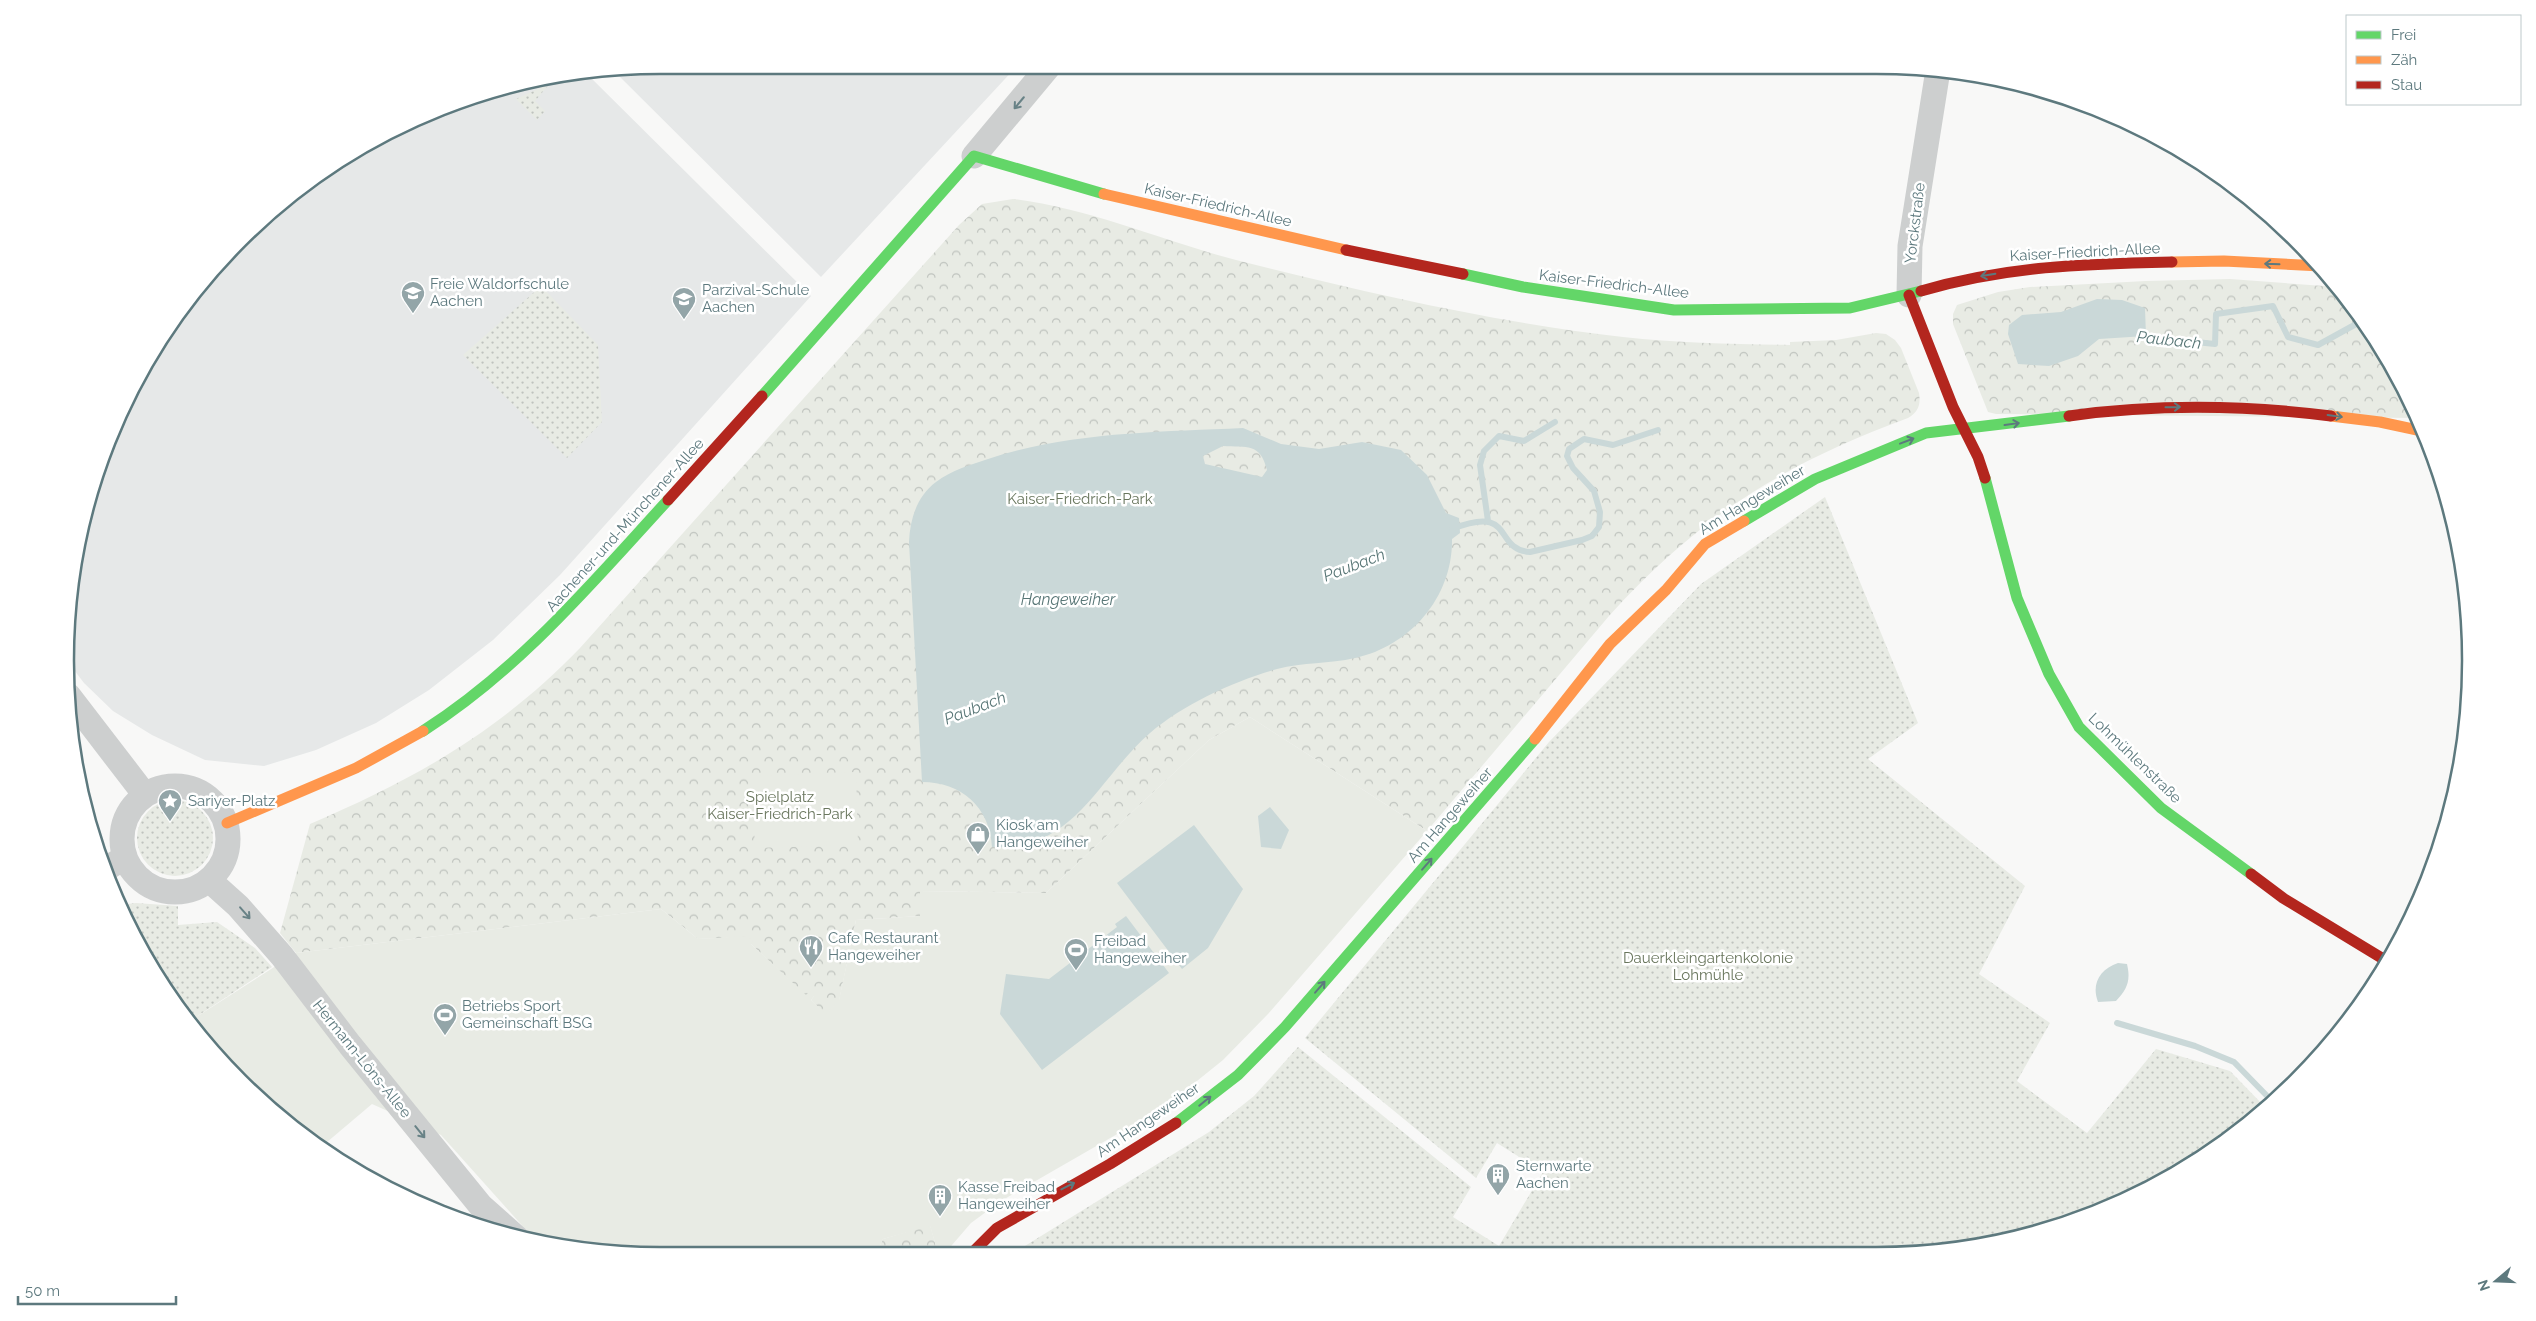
<svg xmlns="http://www.w3.org/2000/svg" width="2536" height="1321" viewBox="0 0 2536 1321" font-family="Raleway,sans-serif">
  <style>
    .built { fill: #e6e8e8 }
    .grass { fill: url(#grass-dots) }
    .park { fill: url(#park-crowns) }
    .pitch { fill: #e8ebe4 }
    .water { fill: #cad8d8; fill-rule: evenodd }
    .lines { fill: none; stroke-linecap: round; stroke-linejoin: round }
    .stream { stroke: #cad8d8; stroke-width: 6 }
    .street { stroke: #cdcfcf; stroke-width: 25 }
    .fast { stroke: #63d668; stroke-width: 11 }
    .slow { stroke: #ff974d; stroke-width: 11 }
    .jam { stroke: #b3261e; stroke-width: 11 }
    .oneway { stroke: #688286 }
    .oneway2 { stroke: #5d797e }
    .labels { text-anchor: middle; dominant-baseline: central; stroke-width: 5; stroke-linejoin: round; paint-order: stroke }
    .street-label { font-size: 15px; fill: #5d797e; stroke: #fff }
    .poi-label { font-size: 15px; fill: #5d797e; stroke: #fff; text-anchor: start }
    .park-label { font-size: 15px; fill: #69765d; stroke: #fff }
    .water-label { font-size: 16px; font-style: italic; fill: #587676; stroke: #fff }
    .rim { fill: none; stroke: #5d797e; stroke-width: 2.5 }
  </style>
  <defs>
    <pattern id="grass-dots" width="8" height="8" patternUnits="userSpaceOnUse" patternTransform="scale(1.25)"><rect width="8" height="8" fill="#e8ebe4"/><path d="M2 2h.1M6 6h.1" fill="none" stroke="#bfc3be" stroke-width="1.8" stroke-linecap="round"/></pattern>
    <pattern id="park-crowns" width="20" height="18" patternUnits="userSpaceOnUse" patternTransform="scale(1.25)"><rect width="20" height="18" fill="#e8ebe4"/><path d="M2 6a3 3 0 1 1 6 0M12 15a3 3 0 1 1 6 0" fill="none" stroke="#bfc3be"/></pattern>
  </defs>
  <rect width="100%" height="100%" fill="#f8f8f7"/>
  <!-- built -->
  <path class="built" d="M661,65H1017V66L821,277L613,70Z
    M585,72L811,296L560,575L493,640L429,690L376,723L316,750L264,766L205,760L152,735L113,711L84,683L68,662L66,622L77,544L110,433L145,363L213,268L298,188L363,145L469,97L545,76Z"/>
  <!-- grass -->
  <path class="grass" d="M557,75L535,101L545,111L537,120L516,99L540,88V78Z
    M541,286L598,345L602,422L567,458L463,355Z
    M1825,497L1918,723L1868,759L2025,886L1979,974L2050,1023L2017,1081L2087,1133L2156,1049L2230,1071L2265,1107L2238,1133L2103,1211L1954,1251L1012,1254L1209,1132L1254,1096L1298,1047L1471,1187L1453,1217L1499,1246L1543,1172L1497,1143L1476,1178L1305,1038L1549,742L1701,584Z
    M137 838a38 38 0 1 1 76 0a38 38 0 1 1-76 0Z
    M136,903L178,906V925L217,922L255,948L272,967L190,1021C161,986 135,947 119,905Z"/>
  <!-- park -->
  <path class="park" d="M1013,199C1089,208 1162,241 1236,260C1363,292 1492,322 1623,337C1678,343 1734,344 1790,345V342L1836,340L1876,333L1886,334L1895,340L1901,348L1919,393C1921,405 1918,412 1908,418C1785,463 1697,518 1609,616L1427,831L1250,717L1209,740L1046,893L920,891V916L856,920L839,1001L826,1015L811,1000L814,996L810,992L806,996L751,944L747,937L698,939L661,909L296,953L280,933L310,824C415,779 499,732 580,648L959,225L982,204Z
    M2230,279L2337,287L2391,363L2416,418L1996,414L1988,412L1953,324V314L1957,305L1998,292L2030,287L2146,281Z
    M930,1225L936,1246L946,1252L945,1254H876L883,1239Z"/>
  <!-- pitch -->
  <path class="pitch" d="M1250,717L1427,831L1268,1014L1223,1060L1187,1089L1152,1114L1001,1201L971,1223L946,1252L936,1246L930,1226L883,1239L876,1254L622,1255L536,1241L441,1135L372,1104L320,1148L240,1082L190,1021L296,953L661,909L698,939L747,936L753,941L751,944L806,995L810,991L815,995L811,1000L826,1014L839,1000L856,920L920,916V891L1046,893L1209,740Z
    M856,772L858,845L755,848L752,776Z"/>
  <!-- water -->
  <path class="water" d="M2097,299L2122,300L2145,308L2146,336L2099,339L2078,356L2049,366L2018,364L2008,334L2009,325L2022,315L2061,312Z
    M1243,428L1281,444L1319,449L1362,442L1401,450L1427,475L1446,513L1459,518L1460,533L1452,539C1453,596 1411,646 1355,658C1329,664 1303,662 1277,669C1236,680 1182,705 1150,733C1097,779 1074,852 992,847C990,807 961,782 922,782L909,542C910,519 917,496 936,482C952,470 970,465 988,459C1070,432 1157,432 1243,428ZM1223,446C1247,448 1260,442 1267,470L1262,477L1205,464L1203,456Z
    M1270,807L1289,830L1281,849L1261,847L1258,816Z
    M1194,825L1243,889L1208,948L1182,969L1117,883Z
    M1126,916L1169,973L1042,1070L1000,1014L1006,974L1049,979L1117,927L1115,924Z
    M2118,963L2127,964C2131,981 2127,989 2116,1001L2098,1002C2091,984 2100,969 2118,963Z"/>
  <g class="lines">
    <!-- stream -->
    <path class="stream" d="M2138,336L2215,344L2216,314L2273,306L2288,337L2318,345L2358,323L2365,326
      M1488,521L1480,465L1484,451L1499,436L1524,441L1555,422
      M1452,529C1516,504 1492,549 1530,552L1582,540L1592,536L1599,527L1600,512L1594,491L1573,468L1567,456L1569,449L1584,439L1613,445L1658,430
      M2117,1023L2195,1046L2234,1062L2272,1101"/>
    <!-- street -->
    <path class="street" d="M974,156L1050,65
      M1909,295L1910,246L1938,70
      M69,696L145,795
      M122 839a53 53 0 1 1 106 0a53 53 0 1 1-106 0Z
      M106,869L125,857
      M209,880L238,906L282,956L350,1045L480,1205L516,1237"/>
    <!-- fast -->
    <path class="fast" d="M1463,274L1523,287L1674,310L1850,308L1921,291
      M762,396L974,156L1104,194
      M1985,478L2017,598L2049,674L2079,727L2161,808L2251,874
      M1744,521L1815,479L1926,433L2069,416
      M423,731C520,669 591,584 668,500
      M1176,1123L1238,1075L1285,1027L1535,739"/>
    <!-- slow -->
    <path class="slow" d="M1104,194L1346,250
      M2172,262L2224,261L2321,266
      M2331,416L2380,422L2422,431
      M1535,739L1610,644L1666,590L1705,544L1744,521
      M227,823L356,768L423,731"/>
    <!-- jam -->
    <path class="jam" d="M1346,250L1463,274
      M1921,291C2006,266 2083,264 2172,262
      M1909,295L1953,407L1978,457L1985,478
      M2069,416C2156,404 2244,405 2331,416
      M668,500L762,396
      M2251,874L2283,898L2385,960
      M971,1254L997,1228L1110,1164L1176,1123"/>
  </g>
  <!-- one-way arrows -->
  <defs><path id="oneway-shaft" d="M-6 0H5M1.5-3L5.5 0L1.5 3" fill="none" stroke-width="1.6" stroke-linecap="round" stroke-linejoin="round" transform="scale(1.25)"/></defs>
  <g class="oneway">
    <use href="#oneway-shaft" transform="translate(1019 103) rotate(130)"/>
    <use href="#oneway-shaft" transform="translate(245 913) rotate(49)"/>
    <use href="#oneway-shaft" transform="translate(420 1132) rotate(51)"/>
  </g>
  <g class="oneway2">
    <use href="#oneway-shaft" transform="translate(2272 264) rotate(-178)"/>
    <use href="#oneway-shaft" transform="translate(1988 275) rotate(170)"/>
    <use href="#oneway-shaft" transform="translate(2173 407) rotate(-1)"/>
    <use href="#oneway-shaft" transform="translate(2335 416) rotate(8)"/>
    <use href="#oneway-shaft" transform="translate(2012 424) rotate(-8)"/>
    <use href="#oneway-shaft" transform="translate(1907 441) rotate(-21)"/>
    <use href="#oneway-shaft" transform="translate(1427 864) rotate(-49)"/>
    <use href="#oneway-shaft" transform="translate(1320 987) rotate(-49)"/>
    <use href="#oneway-shaft" transform="translate(1205 1101) rotate(-39)"/>
    <use href="#oneway-shaft" transform="translate(1068 1186) rotate(-27)"/>
  </g>
  <!-- icons -->
  <defs>
    <g id="school-pin" transform="scale(1.25)"><path d="M0 17L-7.5 6A9.5 9.5 0 1 1 7.5 6Z" fill="#93a5a8" stroke="#fff"/><path d="M0-5L7-2L0 1L-7-2ZM-4 1L0 2.5L4 1V4Q0 6-4 4Z" fill="#fff"/></g>
    <g id="sight-pin" transform="scale(1.25)"><path d="M0 17L-7.5 6A9.5 9.5 0 1 1 7.5 6Z" fill="#93a5a8" stroke="#fff"/><path d="M0-6L1.8-2.2L6-1.7L2.9 1.2L3.7 5.4L0 3.3L-3.7 5.4L-2.9 1.2L-6-1.7L-1.8-2.2Z" fill="#fff"/></g>
    <g id="shop-pin" transform="scale(1.25)"><path d="M0 17L-7.5 6A9.5 9.5 0 1 1 7.5 6Z" fill="#93a5a8" stroke="#fff"/><path d="M-5-2.5h2.3a2.7 3.5 0 0 1 5.4 0H5L5.5 6h-11ZM-1.5-2.5h3a1.5 2.3 0 0 0-3 0Z" fill="#fff"/></g>
    <g id="restaurant-pin" transform="scale(1.25)"><path d="M0 17L-7.5 6A9.5 9.5 0 1 1 7.5 6Z" fill="#93a5a8" stroke="#fff"/><path d="M-5-6h1v4h1v-4h1v4h1v-4h1v5L-1.5 .5V6h-2V.5L-5-1ZM5-6V6H3V1.5H1.5Q1.5-4 5-6Z" fill="#fff"/></g>
    <g id="stadium-pin" transform="scale(1.25)"><path d="M0 17L-7.5 6A9.5 9.5 0 1 1 7.5 6Z" fill="#93a5a8" stroke="#fff"/><path d="M0-5a6.5 5 0 1 0 0 10a6.5 5 0 1 0 0-10ZM-3.5-1.8h7v3.6h-7Z" fill="#fff"/></g>
    <g id="building-pin" transform="scale(1.25)"><path d="M0 17L-7.5 6A9.5 9.5 0 1 1 7.5 6Z" fill="#93a5a8" stroke="#fff"/><path d="M-4-6H4V6H1V3H-1V6H-4ZM-2.5-4.3h1.7v1.8h-1.7ZM.8-4.3h1.7v1.8H.8ZM-2.5-1h1.7V.8h-1.7ZM.8-1h1.7V.8H.8Z" fill="#fff"/></g>
  </defs>
  <g fill-rule="evenodd">
    <use href="#school-pin" x="413" y="293"/>
    <use href="#school-pin" x="684" y="299"/>
    <use href="#sight-pin" x="170" y="801"/>
    <use href="#shop-pin" x="978" y="834"/>
    <use href="#restaurant-pin" x="811" y="947"/>
    <use href="#stadium-pin" x="1076" y="950"/>
    <use href="#stadium-pin" x="445" y="1015"/>
    <use href="#building-pin" x="1498" y="1175"/>
    <use href="#building-pin" x="940" y="1196"/>
  </g>
  <g class="labels">
    <!-- street labels -->
    <g class="street-label">
      <text transform="translate(1218 205) rotate(13)">Kaiser-Friedrich-Allee</text>
      <text transform="translate(1915 223) rotate(-83)">Yorckstraße</text>
      <text transform="translate(2085 252) rotate(-3)">Kaiser-Friedrich-Allee</text>
      <text transform="translate(1614 284) rotate(7)">Kaiser-Friedrich-Allee</text>
      <text transform="translate(1752 500) rotate(-31)">Am Hangeweiher</text>
      <text transform="translate(625 525) rotate(-48)">Aachener-und-Münchener-Allee</text>
      <text transform="translate(2135 758) rotate(44)">Lohmühlenstraße</text>
      <text transform="translate(1450 815) rotate(-49)">Am Hangeweiher</text>
      <text transform="translate(362 1059) rotate(51)">Hermann-Löns-Allee</text>
      <text transform="translate(1148 1120) rotate(-34)">Am Hangeweiher</text>
    </g>
    <!-- poi labels -->
    <g class="poi-label">
      <text x="430" y="284">Freie Waldorfschule<tspan x="430" dy="17">Aachen</tspan></text>
      <text x="702" y="290">Parzival-Schule<tspan x="702" dy="17">Aachen</tspan></text>
      <text x="188" y="801">Sariyer-Platz</text>
      <text x="996" y="825">Kiosk am<tspan x="996" dy="17">Hangeweiher</tspan></text>
      <text x="828" y="938">Cafe Restaurant<tspan x="828" dy="17">Hangeweiher</tspan></text>
      <text x="1094" y="941">Freibad<tspan x="1094" dy="17">Hangeweiher</tspan></text>
      <text x="462" y="1006">Betriebs Sport<tspan x="462" dy="17">Gemeinschaft BSG</tspan></text>
      <text x="1516" y="1166">Sternwarte<tspan x="1516" dy="17">Aachen</tspan></text>
      <text x="958" y="1187">Kasse Freibad<tspan x="958" dy="17">Hangeweiher</tspan></text>
    </g>
    <!-- park labels -->
    <g class="park-label">
      <text x="1080" y="499">Kaiser-Friedrich-Park</text>
      <text x="780" y="797">Spielplatz<tspan x="780" dy="17">Kaiser-Friedrich-Park</tspan></text>
      <text x="1708" y="958">Dauerkleingartenkolonie<tspan x="1708" dy="17">Lohmühle</tspan></text>
    </g>
    <!-- water labels -->
    <g class="water-label">
      <text transform="translate(2169 340) rotate(6)">Paubach</text>
      <text transform="translate(1354 565) rotate(-21)">Paubach</text>
      <text x="1068" y="599">Hangeweiher</text>
      <text transform="translate(975 708) rotate(-21)">Paubach</text>
    </g>
  </g>
  <!-- crop -->
  <path d="M0 0H2536V1321H0ZM660 74H1876A586 586 0 0 1 2462 660V661A586 586 0 0 1 1876 1247H660A586 586 0 0 1 74 661V660A586 586 0 0 1 660 74Z" fill="#fff" fill-rule="evenodd"/>
  <path class="rim" d="M660 74H1876A586 586 0 0 1 2462 660V661A586 586 0 0 1 1876 1247H660A586 586 0 0 1 74 661V660A586 586 0 0 1 660 74Z"/>
  <!-- legend -->
  <rect x="2346" y="15" width="175" height="90" fill="#ffffff" stroke="#bec9cb"/>
  <rect x="2356" y="31" width="25" height="8" fill="#63d668" stroke="#bec9cb"/>
  <text x="2391" y="40" font-size="15" fill="#5d797e">Frei</text>
  <rect x="2356" y="56" width="25" height="8" fill="#ff974d" stroke="#bec9cb"/>
  <text x="2391" y="65" font-size="15" fill="#5d797e">Zäh</text>
  <rect x="2356" y="81" width="25" height="8" fill="#b3261e" stroke="#bec9cb"/>
  <text x="2391" y="90" font-size="15" fill="#5d797e">Stau</text>
  <!-- north arrow -->
  <g transform="translate(2496 1281) rotate(251)" stroke="#ffffff" stroke-width="4" paint-order="stroke">
  <path d="M0-4L9 19L0 12L-9 19Z" fill="#5d797e"/>
  <text y="-8" font-size="14" font-weight="bold" text-anchor="middle" fill="#5d797e">N</text>
  </g>
  <!-- scale -->
  <path d="M18 1296v8h158v-8" fill="none" stroke="#5d797e" stroke-width="2.5"/>
  <text x="25" y="1296" font-size="15" fill="#5d797e" stroke="#ffffff" stroke-width="4" paint-order="stroke">50 m</text>
</svg>
